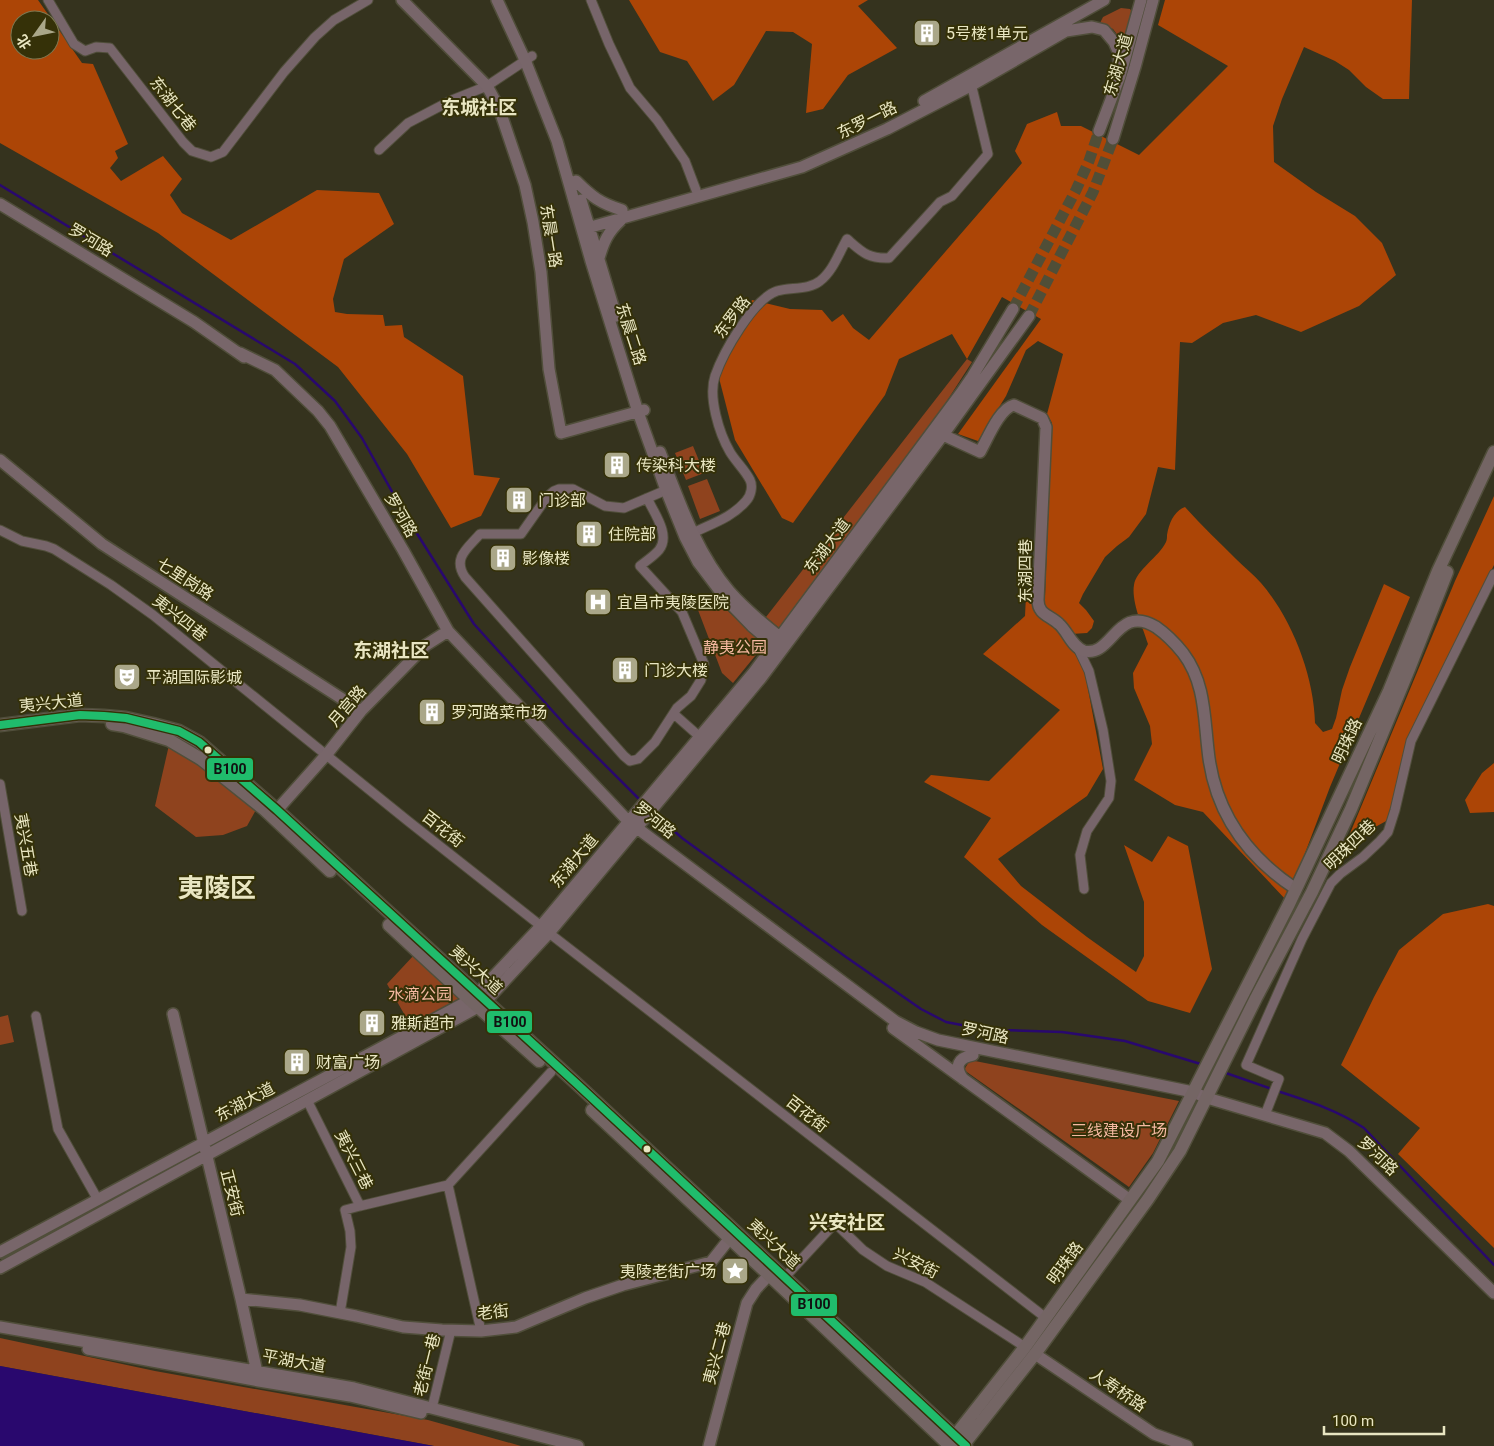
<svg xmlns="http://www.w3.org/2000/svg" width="1494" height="1446" viewBox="0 0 1494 1446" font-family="Roboto,'Noto Sans SC',sans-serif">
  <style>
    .green { fill: #8f431e }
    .forest { fill: #ac4506; fill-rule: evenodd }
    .water { fill: #29086e }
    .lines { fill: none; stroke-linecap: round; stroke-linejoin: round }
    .stream { stroke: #29086e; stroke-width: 2.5 }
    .secondary-tunnel { stroke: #504e37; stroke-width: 11; stroke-dasharray: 11 5.5; stroke-linecap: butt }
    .street-casing { stroke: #504e3a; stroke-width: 11 }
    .secondary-casing { stroke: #504e3a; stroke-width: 14 }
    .primary-casing { stroke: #504e3a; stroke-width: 15 }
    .street { stroke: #77656a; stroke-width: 9 }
    .secondary { stroke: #78666a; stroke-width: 11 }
    .primary { stroke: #746564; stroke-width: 12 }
    .bus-1-casing { stroke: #353108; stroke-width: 11 }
    .bus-1 { stroke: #20bc6c; stroke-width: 8 }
    .bus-dot { fill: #e9e6c2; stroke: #353108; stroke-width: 2 }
    .labels { text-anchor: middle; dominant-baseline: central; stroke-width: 4; stroke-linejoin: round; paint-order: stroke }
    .poi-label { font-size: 16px; fill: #e9e6c2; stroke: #353108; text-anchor: start }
    .street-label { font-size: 16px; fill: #e9e6c2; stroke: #353108 }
    .park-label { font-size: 16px; fill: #f5b9a1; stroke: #353108 }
    .quarter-label { font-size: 19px; font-weight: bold; fill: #e9e6c2; stroke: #353108 }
    .town-label { font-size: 26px; font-weight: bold; fill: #e9e6c2; stroke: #353108 }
    .line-badge { stroke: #353108; stroke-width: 2 }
    .pale-badge-label { font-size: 14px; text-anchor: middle; font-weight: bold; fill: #111 }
  </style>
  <rect width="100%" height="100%" fill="#35331e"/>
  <!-- green -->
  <path class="green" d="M1121,8L1130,9L1132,12L1126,42L1122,41L1113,29L1100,23L1103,17Z
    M967,359L972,362L943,407L779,628L766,617Z
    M693,446L704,473L686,480L675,453Z
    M707,479L720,511L700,519L688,486Z
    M711,593L729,612L764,645L733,683L722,673L698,610Z
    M169,745L203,765L257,808L247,826L223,835L196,837L155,806Z
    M414,955L462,1000L411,1026L387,984Z
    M8,1015L14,1042L0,1045V1017Z
    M970,1060L1179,1101L1153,1153L1129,1187L964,1070Z
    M0,1338L155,1371L428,1420L521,1446H434L0,1366Z"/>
  <!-- forest -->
  <path class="forest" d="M0,0H38L82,63L93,64L128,144L115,151L118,158L110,168L121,181L163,156L182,179L170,195L182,213L231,240L317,190L379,193L394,224L344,259L333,299L335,312L347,314L383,315L385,326L402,325L404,337L463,376L474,475L500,478L481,516L451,528L407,454L338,367L158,233L0,143ZM20,20H50V50H20Z
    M629,0H868L858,6L897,48L848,75L823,109L806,113L812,44L793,32L766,31L734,85L713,101L687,61L660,52Z
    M1165,0H1412L1409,99H1383L1366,87L1349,70L1335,61L1304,47L1282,99L1273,126L1274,162L1316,192L1355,216L1382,243L1396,275L1359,306L1301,332L1256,315L1223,323L1192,343L1180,342L1175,470L1158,467L1146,514L1129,537L1117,546L1105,557L1083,594L1079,603L1086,610L1094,621L1092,628L1087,633L1071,634L1075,650L1085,673L1103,769L1087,796L998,859L1021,886L1087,937L1136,972L1144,956V902L1124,845L1152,862L1168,836L1188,846L1212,969L1190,1013L1148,1001L1042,925L964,857L991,818L924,782L931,775L989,781L1060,710L983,654L1025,616L1026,595L1045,596L1052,423L1047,414L1063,354L1038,341L1026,350L1006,396L978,441L958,434L1041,319L1002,297L967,359L952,334L899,359L885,395L793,523L782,518L735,440L719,378L752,300L790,309L822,310L832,322L843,314L853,328L869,340L1022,163L1015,151L1027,124L1057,112L1061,126H1081L1139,155L1228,66L1158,25Z
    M1494,496V565L1408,739L1388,820L1346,843L1455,581Z
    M1185,507C1202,526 1219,542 1236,559C1244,567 1254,575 1261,583C1292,619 1314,676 1315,723L1323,732L1332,729L1336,718L1342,690L1350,667L1384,584L1410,597L1330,787L1287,901L1203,812L1175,805L1134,780L1152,744L1150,726L1134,688L1133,673L1148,644C1143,628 1131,601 1134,585C1136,570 1159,557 1166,542C1167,540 1167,537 1167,535C1169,523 1174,511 1185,507Z
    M1494,763V812L1470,813L1465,800L1482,773Z
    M1488,904L1494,906V1248L1398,1154L1420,1128L1341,1065L1374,997L1399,950L1443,914Z"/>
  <!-- water -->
  <path class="water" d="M0,1366L434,1446H0Z"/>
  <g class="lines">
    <!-- stream -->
    <path class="stream" d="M0,185L295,364L335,401L362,438L404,513L474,624L567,727L641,801
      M654,813L682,838L846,957L921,1009L946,1022L972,1027L1002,1030L1062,1032L1125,1041L1204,1065
      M1223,1072L1272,1089
      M1277,1091C1308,1101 1337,1110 1364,1128L1494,1265"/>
    <!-- secondary-tunnel -->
    <path class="secondary-tunnel" d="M1013,309L1076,190L1089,161L1099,131
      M1029,316L1093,192L1113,139"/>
    <!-- street casing -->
    <g class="street-casing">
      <path id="street" d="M48,0L74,44L85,51L96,47L110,48L183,142L192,151L211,157L223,152L284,72L315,37L334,20L368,0
        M591,0L609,44L630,88L657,120L685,161L696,190
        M379,150L408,123L452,100L487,86L532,56
        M647,498C654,513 671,535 659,550C654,556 646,561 640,566L682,612L704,664L701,680L691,696L677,708L655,742L638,759L630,761L624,756L465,577C452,558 468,548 480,534H521L547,497L554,491L559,489H573L605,506L624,508L671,488
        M0,530L22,541L46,546L54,549L111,585L153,615L408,821L541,926
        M687,536C707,525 731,519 746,501C751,496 753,486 750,480C745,470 736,462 730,452C719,433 708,397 715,376C723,353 753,299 777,291C790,287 809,290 820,281C833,271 839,253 847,239C862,252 868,259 889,258L940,202L952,196L988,154L970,79
        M1078,648L1089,671L1103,730L1111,781L1109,798L1087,831L1080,855L1084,889
        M674,714L700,737
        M0,784L22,911
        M549,933L1046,1318
        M36,1016L58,1129L98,1200
        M307,1100L360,1206L448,1185
        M1265,1115L1279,1079L1246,1065L1302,939L1331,883L1340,874L1363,857L1380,841L1388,832L1395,810L1411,741L1494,574
        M785,1277L835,1223L863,1250L887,1266L925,1282L1025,1347
        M340,1313L351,1247L350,1231L345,1210L360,1206
        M481,1331L448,1185L551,1072
        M432,1408L451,1330"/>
    </g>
    <!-- secondary casing -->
    <g class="secondary-casing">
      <path id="secondary" d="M402,0L487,86L499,108L525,185L533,222L541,272L549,369L561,433L644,410
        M497,0L525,60L557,141L591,261L638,412L666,490L685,537L698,562L726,599L752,626L781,651
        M924,101L1104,0
        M1099,131L1120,76L1141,0
        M1113,139L1135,67L1153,0
        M576,181C592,197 600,203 622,210
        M581,200L616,316
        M0,204L194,322L244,357
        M584,229L802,167L887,129L972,85L1066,31L1092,27L1104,30L1114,42L1118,51L1120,76
        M599,258C604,241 608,232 621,220
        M240,353L275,370L318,411L330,426L403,550L448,631L629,822L895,1021L916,1032L938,1040L1193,1092L1207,1098L1325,1133L1349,1151L1494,1293
        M943,435L980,452C988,438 999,409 1014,405L1042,418L1046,427L1038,600C1038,615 1050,615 1059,624C1068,632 1072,647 1084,651C1112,658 1117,603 1156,627C1166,634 1175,643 1183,653C1205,682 1204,716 1208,750C1214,811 1246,856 1296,889
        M660,452C679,501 696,552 730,592C747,611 767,627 787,643
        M0,460L102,544L361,711
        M664,795L761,678L943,435L1029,316
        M277,810L327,754L361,711L426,645L448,631
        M173,1014L241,1299L258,1377
        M893,1028L1130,1200
        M963,1079C954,1066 958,1058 973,1055
        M0,1252L416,1029L470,1000L477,994L541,926L754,672L961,393L972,377L1013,309
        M0,1268L478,1007L486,1001L549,933L664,795
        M241,1299L300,1305L356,1316L403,1327L442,1330L481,1331L516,1327L585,1298L623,1285L711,1262L730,1238
        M0,1327L354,1388L578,1446
        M88,1349L259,1381L350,1396L421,1413
        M1035,1354L1154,1434L1187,1446
        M709,1446L747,1303L756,1289L769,1275"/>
    </g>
    <!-- primary casing -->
    <g class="primary-casing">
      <path id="primary" d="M112,724L124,726L169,740L201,759L265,810L330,871
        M0,725L80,715L104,716L126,718L153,724L179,731L199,742L277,810L577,1084L966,1446
        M389,925L470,1000L539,1061
        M592,1110L769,1275L950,1446
        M954,1444L955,1436L1025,1347L1158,1161L1289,904L1389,691L1438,571L1494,452
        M960,1446L964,1444L1035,1354L1148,1199L1180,1151L1256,998L1312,892L1351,809L1409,669L1447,572"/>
    </g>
    <!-- street -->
    <use href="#street" class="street"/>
    <!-- secondary -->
    <use href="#secondary" class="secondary"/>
    <!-- primary -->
    <use href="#primary" class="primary"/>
    <!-- bus-1 casing -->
    <g class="bus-1-casing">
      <path id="bus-1" d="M0,725L80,715L104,716L126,718L179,731L199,742L277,810L577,1084L966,1446"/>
    </g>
    <!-- bus-1 -->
    <use href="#bus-1" class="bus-1"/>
  </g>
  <!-- icons -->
  <defs>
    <g id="building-square" transform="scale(1.4375)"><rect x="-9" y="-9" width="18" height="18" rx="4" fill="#aaa789" stroke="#353108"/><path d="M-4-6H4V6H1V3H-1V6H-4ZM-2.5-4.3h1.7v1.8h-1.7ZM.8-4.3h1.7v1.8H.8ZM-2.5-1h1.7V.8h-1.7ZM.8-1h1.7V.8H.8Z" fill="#fff"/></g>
    <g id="hospital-square" transform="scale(1.4375)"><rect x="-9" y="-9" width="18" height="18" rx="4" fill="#aaa789" stroke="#353108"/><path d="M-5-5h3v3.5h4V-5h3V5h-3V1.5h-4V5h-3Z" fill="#fff"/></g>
    <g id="theatre-square" transform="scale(1.4375)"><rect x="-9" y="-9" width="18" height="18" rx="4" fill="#aaa789" stroke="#353108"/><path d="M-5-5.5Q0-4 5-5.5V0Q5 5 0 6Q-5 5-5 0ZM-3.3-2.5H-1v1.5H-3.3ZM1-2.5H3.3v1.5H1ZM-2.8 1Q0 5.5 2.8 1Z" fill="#fff"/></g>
    <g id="sight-square" transform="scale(1.4375)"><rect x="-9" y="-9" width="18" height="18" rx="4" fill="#aaa789" stroke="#353108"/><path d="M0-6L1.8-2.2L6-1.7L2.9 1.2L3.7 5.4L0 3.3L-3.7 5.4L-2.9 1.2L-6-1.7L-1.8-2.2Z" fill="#fff"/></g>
  </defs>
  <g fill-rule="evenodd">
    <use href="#building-square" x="927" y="33"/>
    <use href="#building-square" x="617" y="465"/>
    <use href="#building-square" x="519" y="500"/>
    <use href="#building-square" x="589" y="534"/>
    <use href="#building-square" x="503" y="558"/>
    <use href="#hospital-square" x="598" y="602"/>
    <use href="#building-square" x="625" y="670"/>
    <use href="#theatre-square" x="127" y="677"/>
    <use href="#building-square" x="432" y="712"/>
    <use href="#building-square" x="372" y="1023"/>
    <use href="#building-square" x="297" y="1062"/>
    <use href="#sight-square" x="735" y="1271"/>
  </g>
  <!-- markers -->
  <g class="bus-dot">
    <circle cx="208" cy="750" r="4.5"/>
    <circle cx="647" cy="1149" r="4.5"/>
  </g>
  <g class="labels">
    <!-- poi labels -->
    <g class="poi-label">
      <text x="946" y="33">5号楼1单元</text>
      <text x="636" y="465">传染科大楼</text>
      <text x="538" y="500">门诊部</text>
      <text x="608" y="534">住院部</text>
      <text x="522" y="558">影像楼</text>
      <text x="617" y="602">宜昌市夷陵医院</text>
      <text x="644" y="670">门诊大楼</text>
      <text x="146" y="677">平湖国际影城</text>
      <text x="451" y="712">罗河路菜市场</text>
      <text x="391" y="1023">雅斯超市</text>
      <text x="316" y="1062">财富广场</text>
      <text x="716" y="1271" text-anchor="end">夷陵老街广场</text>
    </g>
    <!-- street labels -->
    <g class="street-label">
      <text transform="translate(1118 65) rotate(-74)">东湖大道</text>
      <text transform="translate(173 104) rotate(52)">东湖七巷</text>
      <text transform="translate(867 120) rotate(-26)">东罗一路</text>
      <text transform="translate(551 236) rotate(81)">东晨一路</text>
      <text transform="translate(91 240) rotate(31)">罗河路</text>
      <text transform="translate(732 317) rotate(-53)">东罗路</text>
      <text transform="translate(631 334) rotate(72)">东晨二路</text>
      <text transform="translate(401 515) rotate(60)">罗河路</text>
      <text transform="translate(827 546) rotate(-53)">东湖大道</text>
      <text transform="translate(1025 571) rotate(-90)">东湖四巷</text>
      <text transform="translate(185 579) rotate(33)">七里岗路</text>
      <text transform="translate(180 618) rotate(38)">夷兴四巷</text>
      <text transform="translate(51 703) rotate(-6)">夷兴大道</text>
      <text transform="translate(347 706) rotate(-49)">月宫路</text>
      <text transform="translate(1347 741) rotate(-65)">明珠路</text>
      <text transform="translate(655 820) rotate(39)">罗河路</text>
      <text transform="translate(443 829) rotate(38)">百花街</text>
      <text transform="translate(26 845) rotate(80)">夷兴五巷</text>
      <text transform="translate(1350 845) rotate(-44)">明珠四巷</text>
      <text transform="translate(574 861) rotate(-50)">东湖大道</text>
      <text transform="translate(476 970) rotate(42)">夷兴大道</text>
      <text transform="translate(985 1033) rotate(12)">罗河路</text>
      <text transform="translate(245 1102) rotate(-28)">东湖大道</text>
      <text transform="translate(807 1114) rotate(38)">百花街</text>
      <text transform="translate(1378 1156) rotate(43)">罗河路</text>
      <text transform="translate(354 1160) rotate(63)">夷兴三巷</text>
      <text transform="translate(232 1193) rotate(76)">正安街</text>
      <text transform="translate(774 1244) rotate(43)">夷兴大道</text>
      <text transform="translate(916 1263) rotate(26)">兴安街</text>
      <text transform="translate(1065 1263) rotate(-54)">明珠路</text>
      <text transform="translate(493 1312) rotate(-6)">老街</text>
      <text transform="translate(717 1353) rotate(-75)">夷兴二巷</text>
      <text transform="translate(294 1361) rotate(10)">平湖大道</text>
      <text transform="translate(427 1365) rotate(-76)">老街一巷</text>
      <text transform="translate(1118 1390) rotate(34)">人寿桥路</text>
    </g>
    <!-- park labels -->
    <g class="park-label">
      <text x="735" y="647">静夷公园</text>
      <text x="420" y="994">水滴公园</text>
      <text x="1119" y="1130">三线建设广场</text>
    </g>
    <!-- quarter labels -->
    <g class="quarter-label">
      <text x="479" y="107">东城社区</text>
      <text x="391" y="650">东湖社区</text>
      <text x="847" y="1222">兴安社区</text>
    </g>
    <!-- town labels -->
    <g class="town-label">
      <text x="217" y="888">夷陵区</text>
    </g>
  </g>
  <g class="line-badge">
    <rect x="206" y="757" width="48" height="24" rx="5" fill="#20bc6c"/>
    <rect x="486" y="1010" width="47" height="24" rx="5" fill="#20bc6c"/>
    <rect x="790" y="1293" width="48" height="24" rx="5" fill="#20bc6c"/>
  </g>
  <g class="pale-badge-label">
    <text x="230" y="774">B100</text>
    <text x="510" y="1027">B100</text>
    <text x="814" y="1309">B100</text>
  </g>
  <!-- north arrow -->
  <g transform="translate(35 35) rotate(237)"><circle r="24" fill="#353108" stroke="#7d7952"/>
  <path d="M0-4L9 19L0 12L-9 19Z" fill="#aaa789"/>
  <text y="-8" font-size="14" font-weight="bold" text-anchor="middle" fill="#e9e6c2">北</text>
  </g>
  <!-- scale -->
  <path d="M1324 1426v8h120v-8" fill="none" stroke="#e9e6c2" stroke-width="2.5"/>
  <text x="1332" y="1426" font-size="15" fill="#e9e6c2" stroke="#353108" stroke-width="4" paint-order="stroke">100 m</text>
</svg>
